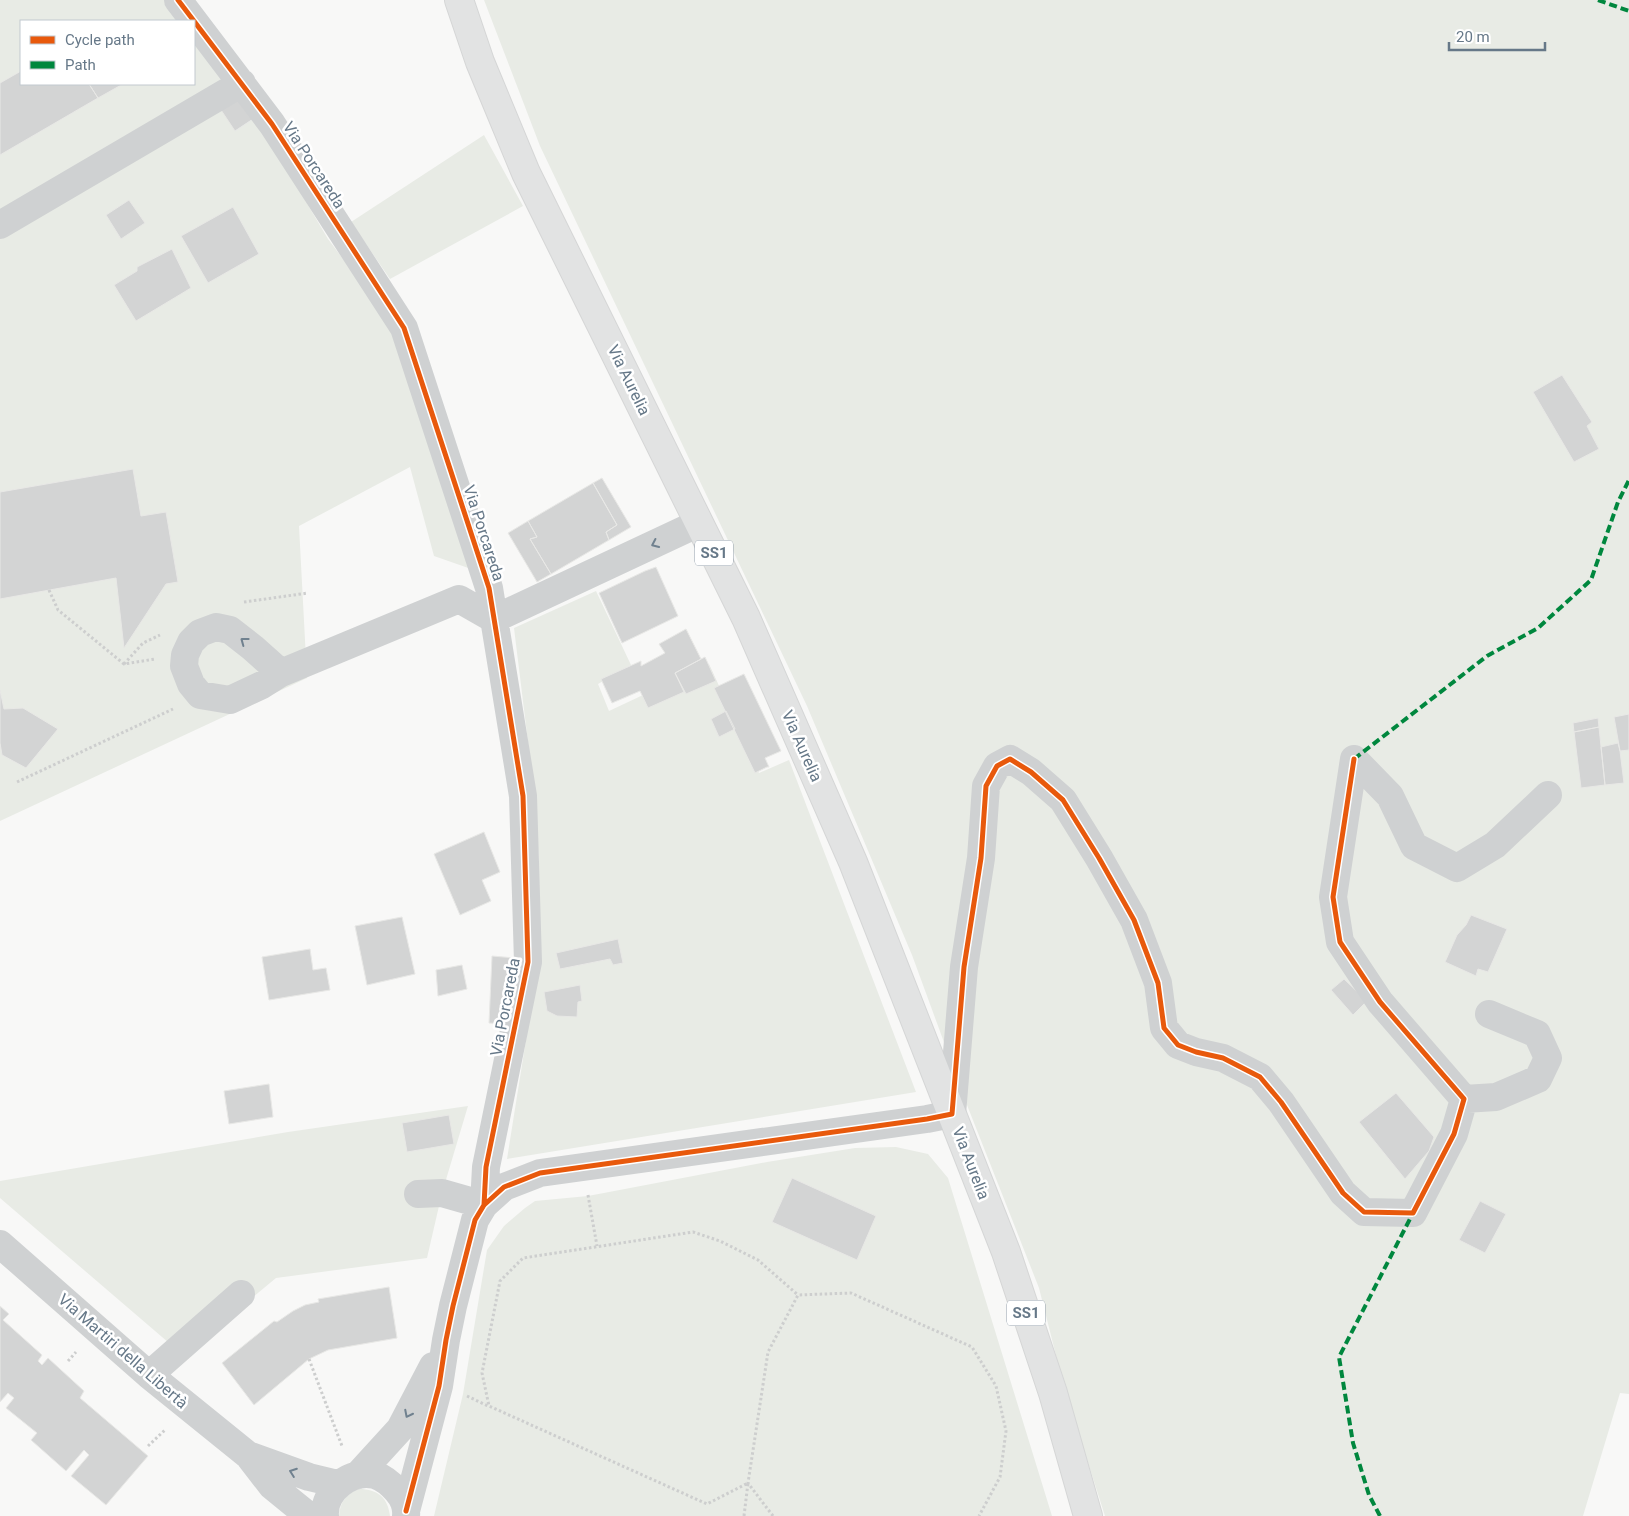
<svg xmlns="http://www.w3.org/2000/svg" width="1629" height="1516" viewBox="0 0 1629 1516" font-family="Roboto,sans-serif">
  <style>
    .green { fill: #e8ebe5 }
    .building { fill: #d3d4d4; stroke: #e8e8e6 }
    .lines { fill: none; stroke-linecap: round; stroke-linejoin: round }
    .major-casing { stroke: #d5d6d6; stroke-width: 30 }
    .path { stroke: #cdcece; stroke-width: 3; stroke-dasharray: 2.5 2.5; stroke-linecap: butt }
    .minor { stroke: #cfd1d2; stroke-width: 28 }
    .major { stroke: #e2e3e3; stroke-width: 28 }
    .quiet { stroke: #00873e; stroke-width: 4; stroke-dasharray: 8 4; stroke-linecap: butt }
    .cycleway-casing { stroke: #fff; stroke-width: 8 }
    .cycleway { stroke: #e8590c; stroke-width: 5 }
    .oneway { stroke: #70818f }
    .labels { text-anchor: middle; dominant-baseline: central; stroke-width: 5; stroke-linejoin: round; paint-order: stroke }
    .shield { fill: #fff; stroke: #94a0ac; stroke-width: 1 }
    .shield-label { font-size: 15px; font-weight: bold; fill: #667888 }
    .street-label { font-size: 16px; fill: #667888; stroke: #fff }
  </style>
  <rect width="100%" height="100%" fill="#f8f8f7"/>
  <!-- green -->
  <path class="green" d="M0,0H165L182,21H21V84H194V37L241,97L235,131L256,117L328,239L399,333L474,570L434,556L410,467L299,526L307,678L0,821Z
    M484,0H1629V1394L1620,1393L1583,1516H1105L1064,1387L1039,1288L967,1105L912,955L807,706L540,146Z
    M484,135L523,206L390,279L351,222Z
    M596,591L631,665L598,684L609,711L709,664L759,773L789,760L916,1092L507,1159L533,996L539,859L529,750L514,628Z
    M468,1106L442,1193L427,1258L276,1278L183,1355L0,1198V1181L288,1132Z
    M896,1147L928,1154L948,1178L1052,1516H434L463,1394L487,1250L504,1226L525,1208L535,1201L588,1196L767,1162L855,1148Z
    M359,1489C378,1489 388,1498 390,1516H339C340,1502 346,1494 359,1489Z"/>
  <!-- building -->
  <path class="building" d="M21,71V84H89L98,98L0,155V83Z
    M89,84H123L98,98Z
    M241,97L256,117L235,131L221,110Z
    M129,200L145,223L121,239L106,215Z
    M233,207L259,254L208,283L181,236Z
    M172,249L191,288L136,321L114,285L137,271V267Z
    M1562,375L1592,422L1587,426L1599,449L1574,462L1533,392Z
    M133,469L141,516L166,512L178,582L166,584L124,648L116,578L0,599V492Z
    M602,478L631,527L609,540L606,532L617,525L593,483Z
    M593,483L617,525L606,532L609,540L551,574L530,539L537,537L528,521Z
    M528,521L537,537L530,539L551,574L537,582L508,533Z
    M656,567L678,616L622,643L599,593L645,571Z
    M686,629L701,659L675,673L684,692L648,708L640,691L612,703L601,679L641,661V666L665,653L659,644Z
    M705,657L716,681L686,694L675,673Z
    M744,674L781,751L765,758L769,767H767L755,773L714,688Z
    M0,690L4,709L23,708L58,729L26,768L2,755L0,743Z
    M726,711L735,729L719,737L711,719Z
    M1629,714V750L1620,751L1614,717Z
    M1598,718L1599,727L1574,732L1573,723Z
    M1599,727L1605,785L1581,788L1574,732Z
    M1618,743L1620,751L1624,783L1605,785L1601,747Z
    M484,832L500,872L482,880L491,901L460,915L434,854Z
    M1471,915L1507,929L1488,972L1478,969L1476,976L1445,962L1457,935L1466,925Z
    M402,917L415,974L367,985L355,926Z
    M618,939L623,963L613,965L610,959L560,969L556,953Z
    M310,949L313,970L326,968L330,990L269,1000L262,957Z
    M492,956L515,958L506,1024L489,1023Z
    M462,965L467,989L438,996L436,970Z
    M1344,979L1367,1001L1353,1015L1331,990Z
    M580,985L582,1001L578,1002L577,1017L557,1016L547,1011L544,992Z
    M269,1084L273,1117L229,1124L224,1091Z
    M1396,1093L1434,1137L1429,1151L1405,1179L1359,1122Z
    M449,1115L454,1144L407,1152L402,1123Z
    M792,1178L876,1216L857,1260L772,1222Z
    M1480,1201L1506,1214L1485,1253L1459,1240Z
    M389,1287L397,1338L328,1350L309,1359L254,1405L222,1363L274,1321L277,1322L293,1311L305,1305L319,1302L318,1299Z
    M0,1306L9,1314L3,1320L42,1355L38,1361L42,1365L48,1358L84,1391L80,1398L148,1456L106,1505L71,1476L89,1455L84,1450L66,1471L31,1440L37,1433L6,1408L14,1398L8,1393L0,1402Z"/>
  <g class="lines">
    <!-- major casing -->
    <g class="major-casing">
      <path id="major" d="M459,0L480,62L526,173L746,618L853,862L1006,1252L1053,1393L1088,1516"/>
    </g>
    <!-- path -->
    <path class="path" d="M49,590L58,610L124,664L155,659
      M244,602L308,593
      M124,664L143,643L160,635
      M17,782L173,709
      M588,1195L597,1246
      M309,1359L342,1446
      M68,1361L76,1352
      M467,1396L488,1406
      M148,1446L166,1429
      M744,1516L748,1483L707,1504L489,1406L482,1373L500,1281L523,1258L693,1232L720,1241L758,1260L798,1295
      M773,1516L748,1483L768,1352L798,1295L851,1293L972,1347L996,1386L1006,1431L1000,1477L979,1516"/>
    <!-- minor -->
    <path class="minor" d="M178,0L272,124L404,328L489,588L523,796L528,962L486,1167L484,1205
      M0,225L242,83
      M281,673L253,648L230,630L216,627L200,633L191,642L185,655L184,666L191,684L200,695L230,700L262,685L281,673L459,599L494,619L699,523
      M1354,759L1390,796L1414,846L1457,868L1495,845L1548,795
      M1464,1099L1496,1097L1538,1079L1548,1058L1537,1034L1489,1014
      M418,1194L442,1193L484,1205
      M0,1244L149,1375L248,1455L272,1486L309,1516
      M149,1375L241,1294
      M248,1455L309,1477L338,1484
      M358,1475L400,1429L433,1366
      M406,1511L439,1386L446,1340L453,1306L475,1220L484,1205L504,1187L540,1173L927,1119L952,1114L964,967L981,858L986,786L997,766L1010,759L1031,772L1063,800L1099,858L1134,920L1158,983L1164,1028L1178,1045L1196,1052L1223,1058L1260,1077L1281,1102L1343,1193L1364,1212L1413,1213L1454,1134L1464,1099L1380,1002L1340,942L1333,897L1354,759
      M325,1516C323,1491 351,1469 375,1475C384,1478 391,1484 397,1491C403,1497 407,1507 406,1516"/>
    <!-- major -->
    <use href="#major" class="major"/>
    <!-- quiet -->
    <path class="quiet" d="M1598,0L1629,11
      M1354,759L1487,656L1538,628L1591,580L1618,502L1629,480
      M1380,1516L1369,1495L1353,1443L1339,1357L1413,1213"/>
    <!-- cycleway casing -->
    <g class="cycleway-casing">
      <path id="cycleway" d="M178,0L272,124L404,328L489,588L523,796L528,962L486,1167L484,1205
        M406,1511L439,1386L446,1340L453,1306L475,1220L484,1205L504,1187L540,1173L927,1119L952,1114L964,967L981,858L986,786L997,766L1010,759L1031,772L1063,800L1099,858L1134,920L1158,983L1164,1028L1178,1045L1196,1052L1223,1058L1260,1077L1281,1102L1343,1193L1364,1212L1413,1213L1454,1134L1464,1099L1380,1002L1340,942L1333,897L1354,759"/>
    </g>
    <!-- cycleway -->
    <use href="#cycleway" class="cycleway"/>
  </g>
  <!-- one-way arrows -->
  <defs><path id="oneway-chevron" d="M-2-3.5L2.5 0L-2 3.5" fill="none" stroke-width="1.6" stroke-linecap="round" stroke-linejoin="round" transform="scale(1.25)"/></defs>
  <g class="oneway">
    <use href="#oneway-chevron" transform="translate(655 544) rotate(155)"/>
    <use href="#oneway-chevron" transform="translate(244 641) rotate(-143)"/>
    <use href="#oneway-chevron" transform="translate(408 1414) rotate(117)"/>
    <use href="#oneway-chevron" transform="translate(293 1472) rotate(-160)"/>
  </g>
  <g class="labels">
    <!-- shield labels -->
    <g class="shield">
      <rect x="695" y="540.5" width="38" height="25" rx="4"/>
      <rect x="1007" y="1300.5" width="38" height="25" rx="4"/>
    </g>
    <g class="shield-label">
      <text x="714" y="553">SS1</text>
      <text x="1026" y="1313">SS1</text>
    </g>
    <!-- street labels -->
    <g class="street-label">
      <text transform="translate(314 165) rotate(57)">Via Porcareda</text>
      <text transform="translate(629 380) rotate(64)">Via Aurelia</text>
      <text transform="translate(484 533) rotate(72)">Via Porcareda</text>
      <text transform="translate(802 746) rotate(66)">Via Aurelia</text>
      <text transform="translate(505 1007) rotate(-79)">Via Porcareda</text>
      <text transform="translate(971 1163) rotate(69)">Via Aurelia</text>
      <text transform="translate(123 1351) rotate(41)">Via Martiri della Libertà</text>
    </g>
  </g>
  <!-- legend -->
  <rect x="20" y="20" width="175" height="65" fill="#ffffff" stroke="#c2c9cf"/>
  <rect x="30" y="36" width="25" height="8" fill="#e8590c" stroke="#c2c9cf"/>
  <text x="65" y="45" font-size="15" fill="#667888">Cycle path</text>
  <rect x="30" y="61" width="25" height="8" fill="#00873e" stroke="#c2c9cf"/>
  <text x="65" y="70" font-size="15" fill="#667888">Path</text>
  <!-- scale -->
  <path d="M1449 42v8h96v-8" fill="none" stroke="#667888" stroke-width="2.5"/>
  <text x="1456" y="42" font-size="15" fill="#667888" stroke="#ffffff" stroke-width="4" paint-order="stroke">20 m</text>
</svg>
